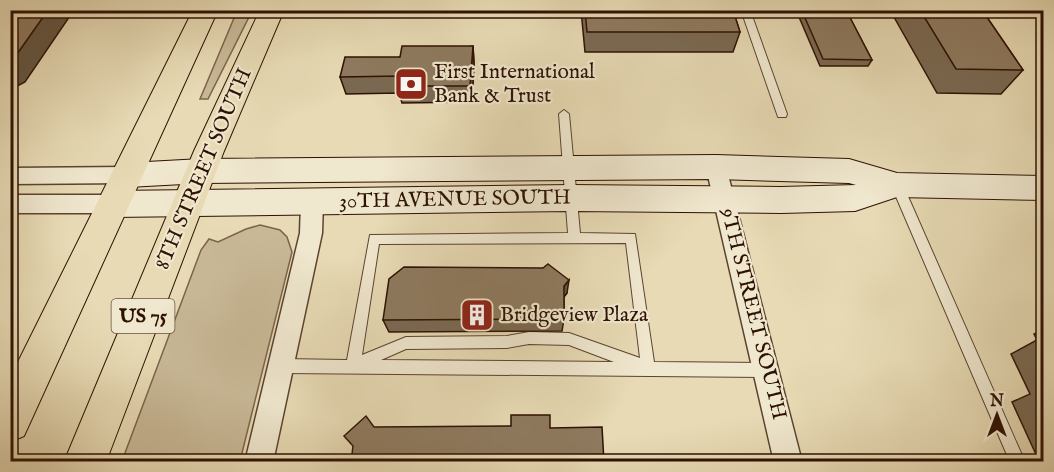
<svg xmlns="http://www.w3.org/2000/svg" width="1054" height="472" viewBox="0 0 1054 472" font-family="'IM FELL English',serif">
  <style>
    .green { fill: #c8b896; stroke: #7b644c; stroke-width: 1.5 }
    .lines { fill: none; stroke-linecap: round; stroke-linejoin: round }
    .lane-casing { stroke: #5c432f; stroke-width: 2 }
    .street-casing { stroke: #5c432f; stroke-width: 3 }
    .secondary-casing { stroke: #2e1103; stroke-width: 2 }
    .primary-casing { stroke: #2e1103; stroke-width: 2 }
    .lane { fill: #efe7ce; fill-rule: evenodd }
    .street { fill: #efe7ce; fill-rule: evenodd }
    .secondary { fill: #efe7ce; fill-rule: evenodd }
    .primary { fill: #e7dab4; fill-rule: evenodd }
    .wall { fill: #7a6952; stroke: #2e1103; stroke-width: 1.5 }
    .shaded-wall { fill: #635542; stroke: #2e1103; stroke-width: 1.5 }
    .building { fill: #8e7a5f; stroke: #2e1103; stroke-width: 1.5 }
    .labels { text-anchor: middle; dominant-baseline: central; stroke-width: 4.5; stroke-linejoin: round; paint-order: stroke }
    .shield { fill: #efe7ce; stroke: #685140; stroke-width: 1.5 }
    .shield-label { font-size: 20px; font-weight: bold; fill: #2e1103 }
    .poi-label { font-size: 21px; fill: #2e1103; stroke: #efe7ce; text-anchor: start }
    .street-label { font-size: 21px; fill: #2e1103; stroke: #efe7ce }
  </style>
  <rect width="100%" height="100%" fill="#e7dab4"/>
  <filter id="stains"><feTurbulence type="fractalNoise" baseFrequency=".00333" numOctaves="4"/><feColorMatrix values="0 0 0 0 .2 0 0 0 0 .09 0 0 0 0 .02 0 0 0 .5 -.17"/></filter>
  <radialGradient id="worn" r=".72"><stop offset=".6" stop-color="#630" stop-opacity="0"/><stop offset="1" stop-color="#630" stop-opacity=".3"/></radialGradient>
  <!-- green -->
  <path class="green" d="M237,11H252L208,99H200Z
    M260,225L280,230L287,237L292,252L240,461H122L201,250L209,239L218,242L246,229Z"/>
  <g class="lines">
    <!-- lane casing -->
    <g class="lane-casing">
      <path id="lane" d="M116,10L112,14L108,11V10Z
        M741,10H750L787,114L786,117H778L777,114Z
        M564,110L569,114L580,233L635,234L654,362L766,363L771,365L773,370L771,375L766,377L282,373L277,371L275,366L277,361L282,359L347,360L370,235L568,233L559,114ZM626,243L640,358L569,333L529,332L507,336L406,337L362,355L379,244ZM529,344L569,345L614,362L381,360L406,349L507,348Z
        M897,181L903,185L1025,462H1010L891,185Z"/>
    </g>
    <!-- street casing -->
    <g class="street-casing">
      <path id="street" d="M716,159L723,161L726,167L802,462H774L706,167L709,161Z
        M128,167L135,169L138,175L135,181L128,183L10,184V168Z
        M312,193L320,196L323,202L322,233L273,462H245L300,233L301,202L304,196Z
        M10,195H113L121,198L124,204L121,210L113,213H10Z"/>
    </g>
    <!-- secondary casing -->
    <g class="secondary-casing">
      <path id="secondary" d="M716,155L849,159L897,173L1044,176V200L897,197L855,211L781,213L572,211L113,217L102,213L97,204L102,195L113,191L572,185L781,187L856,185L849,183L716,179L202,183L128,187L117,183L113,175L117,167L128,163L202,159Z"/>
    </g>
    <!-- primary casing -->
    <g class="primary-casing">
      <path id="primary" d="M193,10H218L24,436L10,442V378Z
        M260,10H284L224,151L106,462H64L194,151Z"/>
    </g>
    <!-- lane -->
    <use href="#lane" class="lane"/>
    <!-- street -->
    <use href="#street" class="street"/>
    <!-- secondary -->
    <use href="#secondary" class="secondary"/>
    <!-- primary -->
    <use href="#primary" class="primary"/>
  </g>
  <!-- wall -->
  <path class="wall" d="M581,10H733L740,32L733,52H585Z
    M800,10H846L872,60L868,66H820L799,17L801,13Z
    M890,10H982L1023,70L1001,94L937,93Z
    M473,46L474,63L472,102L402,103L399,93L346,94L340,77L400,57Z
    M543,268L567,293L564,297V319L562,331L389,332L383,320Z
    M1044,329V461H1039L1012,402L1030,394L1011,354L1037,340L1034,334Z"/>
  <!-- shaded-wall -->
  <path class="shaded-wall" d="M48,10H74L25,82L10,90V64Z
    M473,46L474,63L472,102L470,86Z
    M569,280L567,293L562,299L564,286Z"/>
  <!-- building -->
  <path class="building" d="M10,10H48L10,64Z
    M585,10H733L740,32H587Z
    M846,10L872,60L823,59L802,11Z
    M920,10H982L1023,70L956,69Z
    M402,46H473L470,86H398L399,76L340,77L345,57H400Z
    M548,264L569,280L564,286V319L383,320L389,279L404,267L543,268Z
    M1036,340H1044V354Z
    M1039,390H1044V399Z
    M511,415H550V428L602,427L604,462H351L353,446L344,436L366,416L374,427L511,426Z"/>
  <!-- icons -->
  <defs>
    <g id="bank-square" transform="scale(1.725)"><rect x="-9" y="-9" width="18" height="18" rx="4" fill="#8f2418" stroke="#efe7ce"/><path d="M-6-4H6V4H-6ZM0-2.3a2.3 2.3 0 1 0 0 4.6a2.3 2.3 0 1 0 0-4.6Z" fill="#fff"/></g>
    <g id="building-square" transform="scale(1.725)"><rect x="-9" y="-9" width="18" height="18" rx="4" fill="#8f2418" stroke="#efe7ce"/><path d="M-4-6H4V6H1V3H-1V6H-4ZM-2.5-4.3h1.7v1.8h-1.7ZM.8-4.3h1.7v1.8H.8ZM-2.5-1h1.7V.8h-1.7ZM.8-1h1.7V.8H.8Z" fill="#fff"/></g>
  </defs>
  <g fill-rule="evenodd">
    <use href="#bank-square" x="411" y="84"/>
    <use href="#building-square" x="477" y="315"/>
  </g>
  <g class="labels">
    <!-- shield labels -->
    <rect class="shield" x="111.5" y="299" width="63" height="34" rx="4.5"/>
    <g class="shield-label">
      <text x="143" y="316">US 75</text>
    </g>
    <!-- poi labels -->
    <g class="poi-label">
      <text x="434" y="72">First International<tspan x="434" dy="24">Bank &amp; Trust</tspan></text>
      <text x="500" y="315">Bridgeview Plaza</text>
    </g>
    <!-- street labels -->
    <g class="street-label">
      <text transform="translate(204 169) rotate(-67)">8TH STREET SOUTH</text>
      <text transform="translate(455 200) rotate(-1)">30TH AVENUE SOUTH</text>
      <text transform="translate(753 314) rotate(76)">9TH STREET SOUTH</text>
    </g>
  </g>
  <!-- margin -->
  <rect width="1054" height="472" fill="none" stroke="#e7dab4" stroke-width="36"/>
  <rect x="12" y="12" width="1030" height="448" fill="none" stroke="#2e1103" stroke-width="3"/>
  <rect x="18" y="18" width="1018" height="436" fill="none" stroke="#2e1103" stroke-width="1.5"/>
  <!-- north arrow -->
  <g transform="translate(997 415)" stroke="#efe7ce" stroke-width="4.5" paint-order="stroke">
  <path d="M0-4.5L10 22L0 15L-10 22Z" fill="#2e1103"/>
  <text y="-9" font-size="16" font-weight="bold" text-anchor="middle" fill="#2e1103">N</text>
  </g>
  <rect width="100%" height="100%" filter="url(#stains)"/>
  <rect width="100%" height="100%" fill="url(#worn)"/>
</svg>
